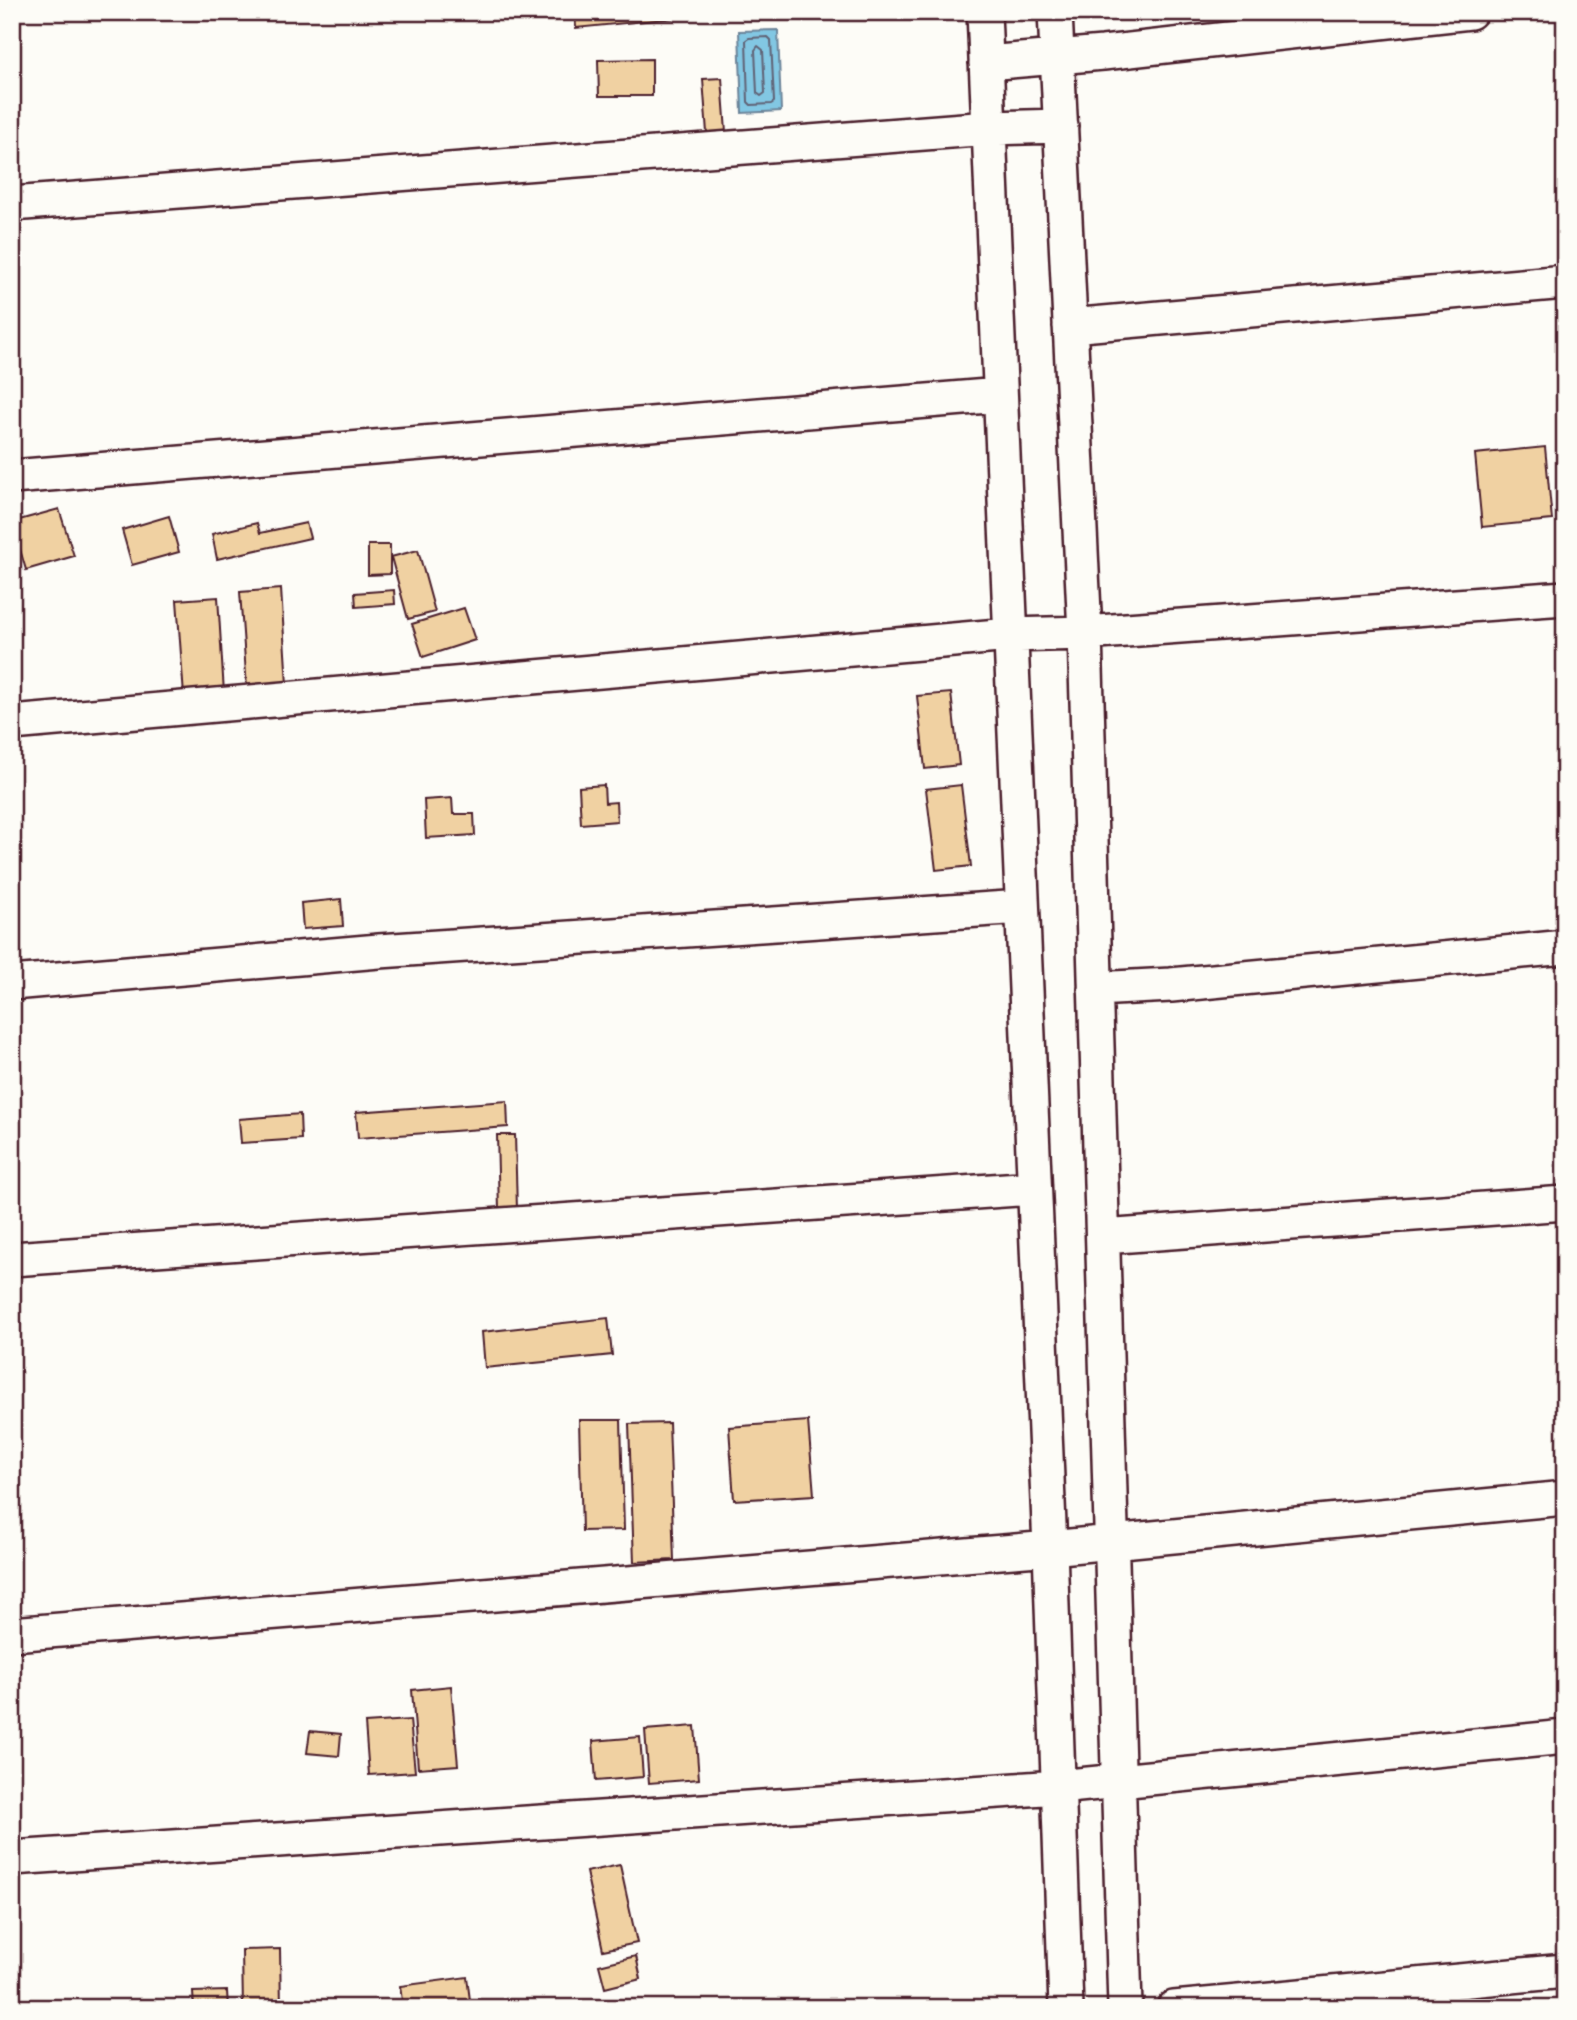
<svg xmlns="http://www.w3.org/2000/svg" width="1577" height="2020" viewBox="0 0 1577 2020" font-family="'Indie Flower',sans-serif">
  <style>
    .water { fill: #82c7e3; stroke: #6c8499; stroke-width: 2 }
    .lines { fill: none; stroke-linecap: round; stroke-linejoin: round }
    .shore { stroke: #606275; stroke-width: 2 }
    .building { fill: #f0d1a2; stroke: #4a1f2b; stroke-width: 2 }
    .street-casing { stroke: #4a1f2b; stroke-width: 38 }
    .street { stroke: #fdfcf7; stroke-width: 33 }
  </style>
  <rect width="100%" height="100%" fill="#fdfcf7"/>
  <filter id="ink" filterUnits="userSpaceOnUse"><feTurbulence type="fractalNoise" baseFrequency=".0143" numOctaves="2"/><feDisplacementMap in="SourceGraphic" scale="14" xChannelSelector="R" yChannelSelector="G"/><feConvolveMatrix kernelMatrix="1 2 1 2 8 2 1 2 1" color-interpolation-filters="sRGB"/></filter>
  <g filter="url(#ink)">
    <!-- water -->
    <path class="water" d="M778,30L781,111L742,113L739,31Z"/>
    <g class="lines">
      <!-- shore -->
      <path class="shore" d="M768,37L771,40L774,102L771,104L751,105L748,102L746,40L749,38Z
        M758,46L763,50L765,93L761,96L757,93L755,50Z"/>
    </g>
    <!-- building -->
    <path class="building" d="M575,12H736L576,28Z
      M652,59V96H599L598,60Z
      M722,78L726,132L707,133L703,79Z
      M1545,447L1552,520L1482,527L1475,454Z
      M59,509L74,556L26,570L12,522Z
      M169,516L179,552L132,565L122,530Z
      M257,523L260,533L306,523L310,538L217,559L212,534Z
      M368,545H390V574L368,575Z
      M418,550L435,612L408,619L391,557Z
      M281,589L287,685L247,688L240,592Z
      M394,590L395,604L356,607L355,593Z
      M218,597L224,693L184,696L177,600Z
      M464,608L475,640L423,657L412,624Z
      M951,693L959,765L925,769L917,696Z
      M604,785L605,803L616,802L617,821L581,824L579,787Z
      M961,785L971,866L936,870L926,789Z
      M452,798L453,814H474L475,835L426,838L424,800Z
      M341,899L343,926L303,929L301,903Z
      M507,1101L508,1127L358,1138L356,1112Z
      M300,1114L301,1139L241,1143L239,1119Z
      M497,1135H515L517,1210H499Z
      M608,1318L612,1355L485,1368L482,1332Z
      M579,1420H621L624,1530L582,1531Z
      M808,1421L814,1495L734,1500L729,1427Z
      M669,1423L674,1560L634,1562L629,1424Z
      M451,1686L458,1765L418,1768L412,1690Z
      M410,1720L415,1772L369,1775L365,1723Z
      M695,1726L699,1779L649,1783L645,1730Z
      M310,1731L341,1734L339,1756L307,1753Z
      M640,1737L643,1777L596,1781L593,1741Z
      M620,1865L637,1943L603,1950L586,1872Z
      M280,1949L281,2008H243L242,1950Z
      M636,1956L641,1979L605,1988L599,1965Z
      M467,1977L471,2008H403L400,1986Z
      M227,1991L228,2008H194L193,1992Z"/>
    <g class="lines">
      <!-- street casing -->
      <g class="street-casing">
        <path id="street" d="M984,12L1050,1548L1066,2008
          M1055,12L1085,633L1125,2008
          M986,63L1103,53L1470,12
          M12,204L989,128L1061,126
          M1070,326L1565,282
          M12,477L1000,395
          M12,723L1010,635L1085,633L1565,598
          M12,983L379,951L1022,907
          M1095,989L1171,985L1565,947
          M1103,1237L1565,1203
          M12,1259L1034,1188
          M12,1634L1050,1548L1565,1498
          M12,1858L1058,1787L1565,1737
          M1174,2008L1565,1971"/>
      </g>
      <!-- street -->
      <use href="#street" class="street"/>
    </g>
  </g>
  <!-- margin -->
  <rect width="1577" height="2020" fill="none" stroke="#fdfcf7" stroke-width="42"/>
  <rect x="21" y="21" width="1535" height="1978" fill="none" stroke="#4a1f2b" stroke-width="2.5" filter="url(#ink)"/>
</svg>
